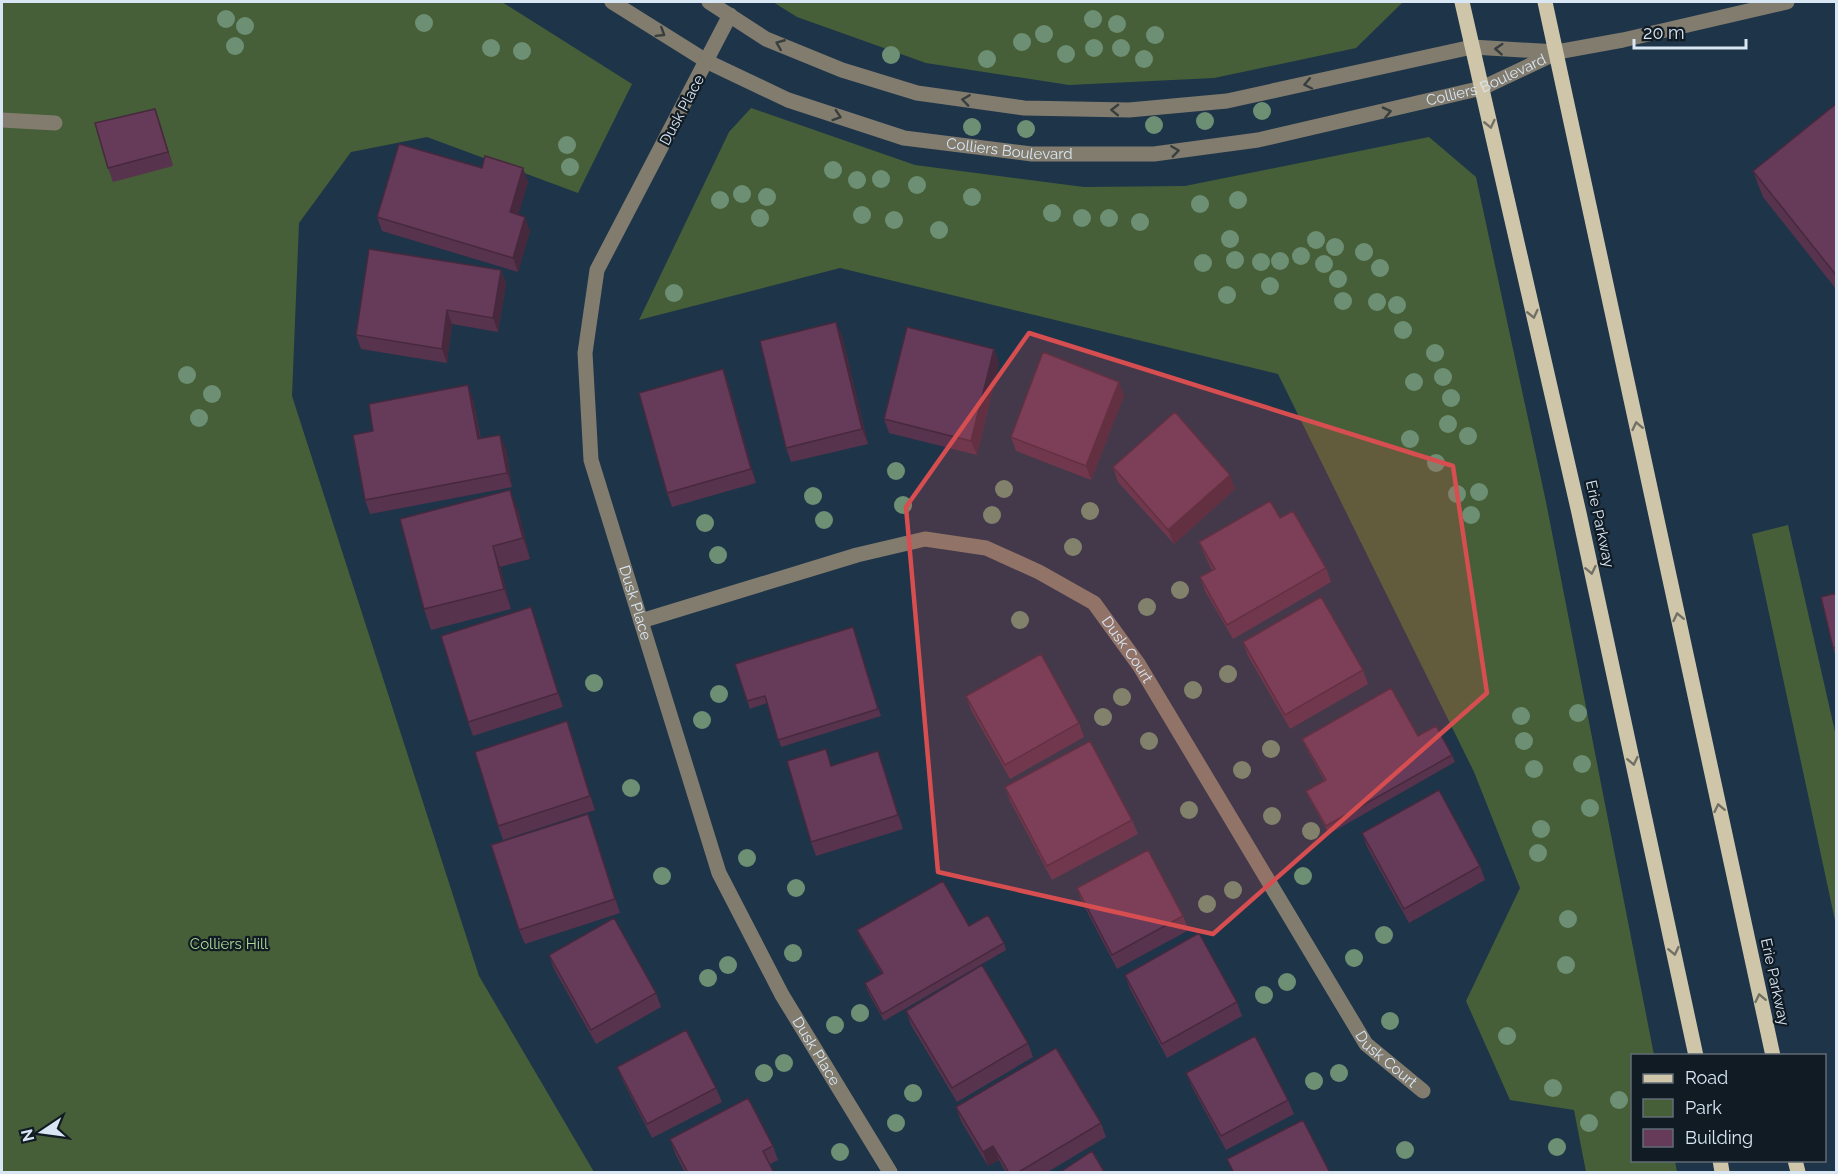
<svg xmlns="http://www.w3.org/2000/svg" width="1838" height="1174" viewBox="0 0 1838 1174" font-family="Raleway,sans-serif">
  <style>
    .green { fill: #465f38 }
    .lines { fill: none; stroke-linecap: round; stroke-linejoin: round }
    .minor { stroke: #817c6e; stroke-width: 15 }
    .major { stroke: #cfc6a9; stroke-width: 15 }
    .tree { fill: #6d8f73 }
    .wall { fill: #58334d }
    .shaded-wall { fill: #47293e }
    .building { fill: #663b59; stroke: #47293e; stroke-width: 1.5 }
    .oneway { stroke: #383d3e }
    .oneway2 { stroke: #707066 }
    .marked { fill: #d74e51; fill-opacity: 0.2; stroke: #d74e51; stroke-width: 4.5; stroke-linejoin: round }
    .labels { text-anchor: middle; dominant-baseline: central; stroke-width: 4.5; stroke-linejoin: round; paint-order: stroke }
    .street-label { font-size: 15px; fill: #d9e6f4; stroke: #111b24 }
    .park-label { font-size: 15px; fill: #add995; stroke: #111b24 }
  </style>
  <rect width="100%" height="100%" fill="#1e3449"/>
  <!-- green -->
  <path class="green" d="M2,2H502L632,84L578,193L427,137L351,152L299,223L292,396L479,976L594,1172H2Z
    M773,2H1403L1356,48L1214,78L1069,85L926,63L797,17Z
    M751,108L915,165L1084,187L1185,186L1429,137L1476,177L1546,502L1654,1055L1632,1056V1160L1675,1161L1677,1172H1586L1574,1110L1510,1100L1466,1001L1520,888L1474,772L1278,374L840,268L639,320L729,132Z
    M1788,525L1836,736V925L1752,534Z"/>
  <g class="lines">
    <!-- minor -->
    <g class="minor">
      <path id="s1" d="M612,2L708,62L788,100L904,138L1032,154H1154L1258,140L1482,88L1554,54"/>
      <path d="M709,2L766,39L842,70L917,93L1024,108L1129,110L1227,101L1472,47L1557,52L1623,40L1787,2"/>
      <path id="s2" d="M730,15L597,270L585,353L591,460L719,873L782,995L890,1172"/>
      <path d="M2,120L55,123"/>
      <path id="s3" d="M641,621L857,555L925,539L986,548L1039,572L1094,603L1139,665L1366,1044L1423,1091"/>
    </g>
    <!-- major -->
    <path class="major" d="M1462,2L1579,513L1696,1056
      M1545,2L1773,1056
      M1720,1160L1722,1172
      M1795,1160L1798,1172"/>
  </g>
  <!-- trees -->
  <g class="tree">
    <circle cx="226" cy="19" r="9"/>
    <circle cx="1093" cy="19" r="9"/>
    <circle cx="424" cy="23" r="9"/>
    <circle cx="1117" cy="24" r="9"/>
    <circle cx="245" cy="26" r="9"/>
    <circle cx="1044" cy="34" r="9"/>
    <circle cx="1155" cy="35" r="9"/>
    <circle cx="1022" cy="42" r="9"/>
    <circle cx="235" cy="46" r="9"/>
    <circle cx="491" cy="48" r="9"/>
    <circle cx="1094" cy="48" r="9"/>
    <circle cx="1121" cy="48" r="9"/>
    <circle cx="522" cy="51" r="9"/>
    <circle cx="1066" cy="54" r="9"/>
    <circle cx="891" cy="55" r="9"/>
    <circle cx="987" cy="59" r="9"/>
    <circle cx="1144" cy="59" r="9"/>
    <circle cx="1262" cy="111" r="9"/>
    <circle cx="1205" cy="121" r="9"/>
    <circle cx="1154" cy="125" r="9"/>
    <circle cx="972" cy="127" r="9"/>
    <circle cx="1026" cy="129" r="9"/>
    <circle cx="567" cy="145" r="9"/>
    <circle cx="570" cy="167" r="9"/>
    <circle cx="833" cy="170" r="9"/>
    <circle cx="881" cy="179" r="9"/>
    <circle cx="857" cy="180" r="9"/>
    <circle cx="917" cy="185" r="9"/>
    <circle cx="742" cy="194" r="9"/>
    <circle cx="767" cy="197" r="9"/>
    <circle cx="972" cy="197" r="9"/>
    <circle cx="720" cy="200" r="9"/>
    <circle cx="1238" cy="200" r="9"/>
    <circle cx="1200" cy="204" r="9"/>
    <circle cx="1052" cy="213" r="9"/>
    <circle cx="862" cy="215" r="9"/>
    <circle cx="760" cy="218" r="9"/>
    <circle cx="1082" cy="218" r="9"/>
    <circle cx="1109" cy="218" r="9"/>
    <circle cx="894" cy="220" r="9"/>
    <circle cx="1140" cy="222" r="9"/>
    <circle cx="939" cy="230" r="9"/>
    <circle cx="1230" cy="239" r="9"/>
    <circle cx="1316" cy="240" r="9"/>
    <circle cx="1335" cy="247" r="9"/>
    <circle cx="1364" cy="252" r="9"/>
    <circle cx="1301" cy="256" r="9"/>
    <circle cx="1235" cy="260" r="9"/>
    <circle cx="1280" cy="261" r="9"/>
    <circle cx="1261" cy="262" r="9"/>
    <circle cx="1203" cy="263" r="9"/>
    <circle cx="1324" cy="264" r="9"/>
    <circle cx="1380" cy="268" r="9"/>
    <circle cx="1338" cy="279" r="9"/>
    <circle cx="1270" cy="286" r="9"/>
    <circle cx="674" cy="293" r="9"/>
    <circle cx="1227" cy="295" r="9"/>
    <circle cx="1343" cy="301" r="9"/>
    <circle cx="1377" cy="302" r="9"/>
    <circle cx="1397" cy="305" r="9"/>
    <circle cx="1403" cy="330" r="9"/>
    <circle cx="1435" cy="353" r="9"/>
    <circle cx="187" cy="375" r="9"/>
    <circle cx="1443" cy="377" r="9"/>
    <circle cx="1414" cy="382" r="9"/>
    <circle cx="212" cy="394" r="9"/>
    <circle cx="1451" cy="398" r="9"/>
    <circle cx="199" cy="418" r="9"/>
    <circle cx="1448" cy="424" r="9"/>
    <circle cx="1468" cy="436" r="9"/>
    <circle cx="1410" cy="439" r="9"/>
    <circle cx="1436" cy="463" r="9"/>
    <circle cx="896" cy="471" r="9"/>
    <circle cx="1004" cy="489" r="9"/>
    <circle cx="1479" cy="492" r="9"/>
    <circle cx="1457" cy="494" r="9"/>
    <circle cx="813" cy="496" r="9"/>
    <circle cx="903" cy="505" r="9"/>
    <circle cx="1090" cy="511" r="9"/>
    <circle cx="992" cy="515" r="9"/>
    <circle cx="1471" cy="515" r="9"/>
    <circle cx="824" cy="520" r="9"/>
    <circle cx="705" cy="523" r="9"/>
    <circle cx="1073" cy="547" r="9"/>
    <circle cx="718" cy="555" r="9"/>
    <circle cx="1180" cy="590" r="9"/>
    <circle cx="1147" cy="607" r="9"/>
    <circle cx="1020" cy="620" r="9"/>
    <circle cx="1228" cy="674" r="9"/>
    <circle cx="594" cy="683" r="9"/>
    <circle cx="1193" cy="690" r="9"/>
    <circle cx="719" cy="694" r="9"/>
    <circle cx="1122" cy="697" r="9"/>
    <circle cx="1578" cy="713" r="9"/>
    <circle cx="1521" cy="716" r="9"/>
    <circle cx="1103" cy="717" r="9"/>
    <circle cx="702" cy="720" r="9"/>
    <circle cx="1149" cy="741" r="9"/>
    <circle cx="1524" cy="741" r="9"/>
    <circle cx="1271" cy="749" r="9"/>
    <circle cx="1582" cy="764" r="9"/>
    <circle cx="1534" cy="769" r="9"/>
    <circle cx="1242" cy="770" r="9"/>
    <circle cx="631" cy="788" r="9"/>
    <circle cx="1590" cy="808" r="9"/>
    <circle cx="1189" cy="810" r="9"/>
    <circle cx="1272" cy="816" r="9"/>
    <circle cx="1541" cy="829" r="9"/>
    <circle cx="1311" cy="831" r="9"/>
    <circle cx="1538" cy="853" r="9"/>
    <circle cx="747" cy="858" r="9"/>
    <circle cx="662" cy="876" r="9"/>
    <circle cx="1303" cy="876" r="9"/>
    <circle cx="796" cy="888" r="9"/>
    <circle cx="1233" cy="890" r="9"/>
    <circle cx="1207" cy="904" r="9"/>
    <circle cx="1568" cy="919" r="9"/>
    <circle cx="1384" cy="935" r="9"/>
    <circle cx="793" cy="953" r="9"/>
    <circle cx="1354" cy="958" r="9"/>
    <circle cx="728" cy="965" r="9"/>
    <circle cx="1566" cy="965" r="9"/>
    <circle cx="708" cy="978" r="9"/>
    <circle cx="1287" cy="982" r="9"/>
    <circle cx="1264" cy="995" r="9"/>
    <circle cx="860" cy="1013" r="9"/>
    <circle cx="1390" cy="1021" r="9"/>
    <circle cx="835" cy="1025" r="9"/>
    <circle cx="1507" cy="1036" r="9"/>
    <circle cx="784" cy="1063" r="9"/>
    <circle cx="764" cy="1073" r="9"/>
    <circle cx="1339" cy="1073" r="9"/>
    <circle cx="1314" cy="1081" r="9"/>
    <circle cx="1553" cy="1088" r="9"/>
    <circle cx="913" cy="1093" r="9"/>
    <circle cx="1619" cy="1100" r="9"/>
    <circle cx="896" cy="1123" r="9"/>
    <circle cx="1589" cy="1123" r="9"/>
    <circle cx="1557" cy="1147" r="9"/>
    <circle cx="1405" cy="1150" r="9"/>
    <circle cx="840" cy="1152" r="9"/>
  </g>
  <!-- wall -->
  <path class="wall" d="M1836,104V289L1763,197L1753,171Z
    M155,109L173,166L113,182L108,168Z
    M528,182L518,215L530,231L518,272L382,231L377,217Z
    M501,270L506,284L498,332L452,324L447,363L361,349L356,335Z
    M842,336L868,444L791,462L786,448Z
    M994,349L999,363L977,455L889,433L884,419Z
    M723,369L728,383L756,483L672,507L667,493Z
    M1124,396L1091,480L1016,451L1011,437Z
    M473,399L481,439L506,449L512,487L370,514L365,500L373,431Z
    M1113,467L1235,489L1174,544L1118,482Z
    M518,510L530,559L500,567L511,609L431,630L424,609Z
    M1280,518L1326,568L1331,582L1233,639L1205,591L1200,577L1212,570L1205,556L1199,542Z
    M1836,593V658L1833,648Z
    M531,607L563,707L473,736L468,722Z
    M855,635L881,716L781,747L767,703L750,709L735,664Z
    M1243,642L1363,670L1368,684L1290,729L1248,656Z
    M966,696L1079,723L1084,737L1010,779L971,710Z
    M567,721L595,810L503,840L498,826Z
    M1418,736L1452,755L1455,762L1329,834L1309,798L1306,791L1324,780L1305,746L1302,739Z
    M831,765H883L903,829L816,856L811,842Z
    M1005,787L1132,820L1138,834L1052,880L1010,801Z
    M593,828L620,913L525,944L519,930Z
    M1362,833L1480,866L1485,880L1409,923L1367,847Z
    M1077,888L1183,916L1189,930L1117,969L1082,902Z
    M969,926L1004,943L1006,950L884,1021L867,990L865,983L882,974L860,937L857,930Z
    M549,955L656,993L661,1007L596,1044L554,969Z
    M1125,975L1237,1002L1242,1016L1167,1058L1130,989Z
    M906,1011L1028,1043L1033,1057L957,1102L911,1025Z
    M617,1067L716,1088L722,1102L652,1138L623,1081Z
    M1186,1073L1288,1100L1294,1114L1226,1150L1192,1087Z
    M956,1107L1101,1123L1106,1137L1046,1173H1006L999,1160L988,1166L961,1121Z
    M670,1139L773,1146L778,1160L770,1164L774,1173H685L675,1153Z"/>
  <!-- shaded-wall -->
  <path class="shaded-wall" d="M155,109L160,123L173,166L168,152Z
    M523,168L528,182L515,226L510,212Z
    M525,217L530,231L518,272L513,258Z
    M501,270L506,284L498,332L493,318Z
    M447,310L452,324L447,363L442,349Z
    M836,322L842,336L868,444L862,429Z
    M994,349L999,363L977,455L971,441Z
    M723,369L728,383L756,483L751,469Z
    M1119,382L1124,396L1091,480L1086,466Z
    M468,385L473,399L483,453L478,439Z
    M500,435L506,449L512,487L507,473Z
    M1230,475L1235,489L1174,544L1168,530Z
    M510,490L518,510L530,559L523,538Z
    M493,546L500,567L511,609L504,589Z
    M531,607L536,621L563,707L558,693Z
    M567,721L572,735L595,810L590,796Z
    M878,751L883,765L903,829L898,815Z
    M588,814L593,828L620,913L615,899Z
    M993,1146L999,1160L988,1166L983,1152Z"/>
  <!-- building -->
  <path class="building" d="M1836,104V275L1753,171Z
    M155,109L168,152L108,168L95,123Z
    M399,144L482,168L485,156L523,168L510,212L525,217L513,258L377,217Z
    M369,249L501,270L493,318L447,310L442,349L356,335Z
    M836,322L862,429L786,448L760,341Z
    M907,327L994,349L971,441L884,419Z
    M1043,352L1119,382L1086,466L1011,437Z
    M723,369L751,469L667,493L639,393Z
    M468,385L478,439L500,435L507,473L365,500L353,435L373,431L369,404Z
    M1175,412L1230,475L1168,530L1113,467Z
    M510,490L523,538L493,546L504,589L424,609L400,519Z
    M1270,501L1280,518L1293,511L1326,568L1227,625L1200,577L1215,569L1199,542Z
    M1836,593V647L1833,648L1821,597Z
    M1321,597L1363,670L1285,715L1243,642Z
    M531,607L558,693L468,722L441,636Z
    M853,627L878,709L778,740L765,696L747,701L735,664Z
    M1041,654L1079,723L1005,765L966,696Z
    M1391,688L1418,736L1436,726L1452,755L1326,826L1306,791L1326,780L1302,739Z
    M567,721L590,796L498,826L475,752Z
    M1090,741L1132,820L1047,866L1005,787Z
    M826,749L831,766L878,751L898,815L811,842L787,761Z
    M1439,790L1480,866L1404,909L1362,833Z
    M588,814L615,899L519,930L491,845Z
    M1148,850L1183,916L1112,955L1077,888Z
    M943,881L969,926L988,915L1004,943L882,1014L865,983L883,973L857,930Z
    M614,918L656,993L591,1030L549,955Z
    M1199,933L1237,1002L1162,1044L1125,975Z
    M982,965L1028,1043L952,1088L906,1011Z
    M686,1030L716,1088L647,1124L617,1067Z
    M1255,1036L1288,1100L1221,1136L1186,1073Z
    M1056,1048L1101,1123L1017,1173H1009L993,1146L983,1152L956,1107Z
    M748,1098L773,1146L763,1151L774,1173H688L670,1139Z
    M1303,1120L1330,1173H1234L1227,1159Z
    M1092,1151L1105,1173H1059Z"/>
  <!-- one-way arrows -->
  <defs><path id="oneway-chevron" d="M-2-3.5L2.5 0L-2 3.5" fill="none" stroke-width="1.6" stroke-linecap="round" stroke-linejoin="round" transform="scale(1.5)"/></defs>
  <g class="oneway">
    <use href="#oneway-chevron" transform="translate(661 33) rotate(32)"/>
    <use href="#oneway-chevron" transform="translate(780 44) rotate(-158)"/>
    <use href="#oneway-chevron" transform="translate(1499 49) rotate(-176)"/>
    <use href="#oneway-chevron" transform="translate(1308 84) rotate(168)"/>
    <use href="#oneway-chevron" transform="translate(966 100) rotate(-172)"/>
    <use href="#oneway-chevron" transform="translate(1115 110) rotate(-179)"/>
    <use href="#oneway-chevron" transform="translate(1387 112) rotate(-13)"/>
    <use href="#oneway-chevron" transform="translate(837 116) rotate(18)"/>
    <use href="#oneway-chevron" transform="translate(1175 151) rotate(-8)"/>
  </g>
  <g class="oneway2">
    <use href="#oneway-chevron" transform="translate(1490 124) rotate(77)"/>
    <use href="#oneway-chevron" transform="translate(1533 314) rotate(77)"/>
    <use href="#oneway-chevron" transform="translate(1637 426) rotate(-102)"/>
    <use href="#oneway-chevron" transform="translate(1591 570) rotate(78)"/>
    <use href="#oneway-chevron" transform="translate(1678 617) rotate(-102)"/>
    <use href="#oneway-chevron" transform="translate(1633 761) rotate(78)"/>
    <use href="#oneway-chevron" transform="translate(1719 808) rotate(-102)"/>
    <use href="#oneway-chevron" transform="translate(1674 951) rotate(78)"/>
    <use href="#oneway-chevron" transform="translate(1760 998) rotate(-102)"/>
  </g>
  <!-- marked area -->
  <path class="marked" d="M1029,333L1453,466L1487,693L1213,934L938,872L906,507Z"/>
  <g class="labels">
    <!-- street labels -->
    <g class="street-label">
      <text stroke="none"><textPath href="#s1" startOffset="916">Colliers Boulevard</textPath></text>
      <text transform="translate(682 110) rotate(-62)">Dusk Place</text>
      <text stroke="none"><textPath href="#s1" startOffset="430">Colliers Boulevard</textPath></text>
      <text transform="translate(1600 524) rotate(78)">Erie Parkway</text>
      <text stroke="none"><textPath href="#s2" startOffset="628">Dusk Place</textPath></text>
      <text stroke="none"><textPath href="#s3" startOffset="536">Dusk Court</textPath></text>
      <text transform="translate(1775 982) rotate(78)">Erie Parkway</text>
      <text stroke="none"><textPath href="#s2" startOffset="1114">Dusk Place</textPath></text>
      <text stroke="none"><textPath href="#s3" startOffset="1022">Dusk Court</textPath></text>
    </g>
    <!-- park labels -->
    <g class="park-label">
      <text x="229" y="944">Colliers Hill</text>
    </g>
  </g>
  <!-- border -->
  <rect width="1838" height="1174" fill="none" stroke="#d9e6f4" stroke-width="6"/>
  <!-- legend -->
  <rect x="1631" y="1054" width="195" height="108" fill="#111b24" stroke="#616c77" stroke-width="1.5"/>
  <rect x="1643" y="1074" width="30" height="9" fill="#cfc6a9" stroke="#616c77" stroke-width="1.5"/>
  <text x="1685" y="1084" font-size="18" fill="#d9e6f4">Road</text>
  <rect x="1643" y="1099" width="30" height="18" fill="#465f38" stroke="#616c77" stroke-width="1.5"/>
  <text x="1685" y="1114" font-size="18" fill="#d9e6f4">Park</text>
  <rect x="1643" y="1129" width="30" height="18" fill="#663b59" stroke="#616c77" stroke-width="1.5"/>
  <text x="1685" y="1144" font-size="18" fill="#d9e6f4">Building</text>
  <!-- north arrow -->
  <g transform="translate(42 1132) rotate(257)" stroke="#111b24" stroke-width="4.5" paint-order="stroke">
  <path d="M0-4.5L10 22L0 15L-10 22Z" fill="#d9e6f4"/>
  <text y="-9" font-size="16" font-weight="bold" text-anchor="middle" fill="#d9e6f4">N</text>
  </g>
  <!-- scale -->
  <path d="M1634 39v9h112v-9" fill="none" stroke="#d9e6f4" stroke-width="3"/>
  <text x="1643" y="39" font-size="18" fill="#d9e6f4" stroke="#111b24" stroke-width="4.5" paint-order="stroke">20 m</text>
</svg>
